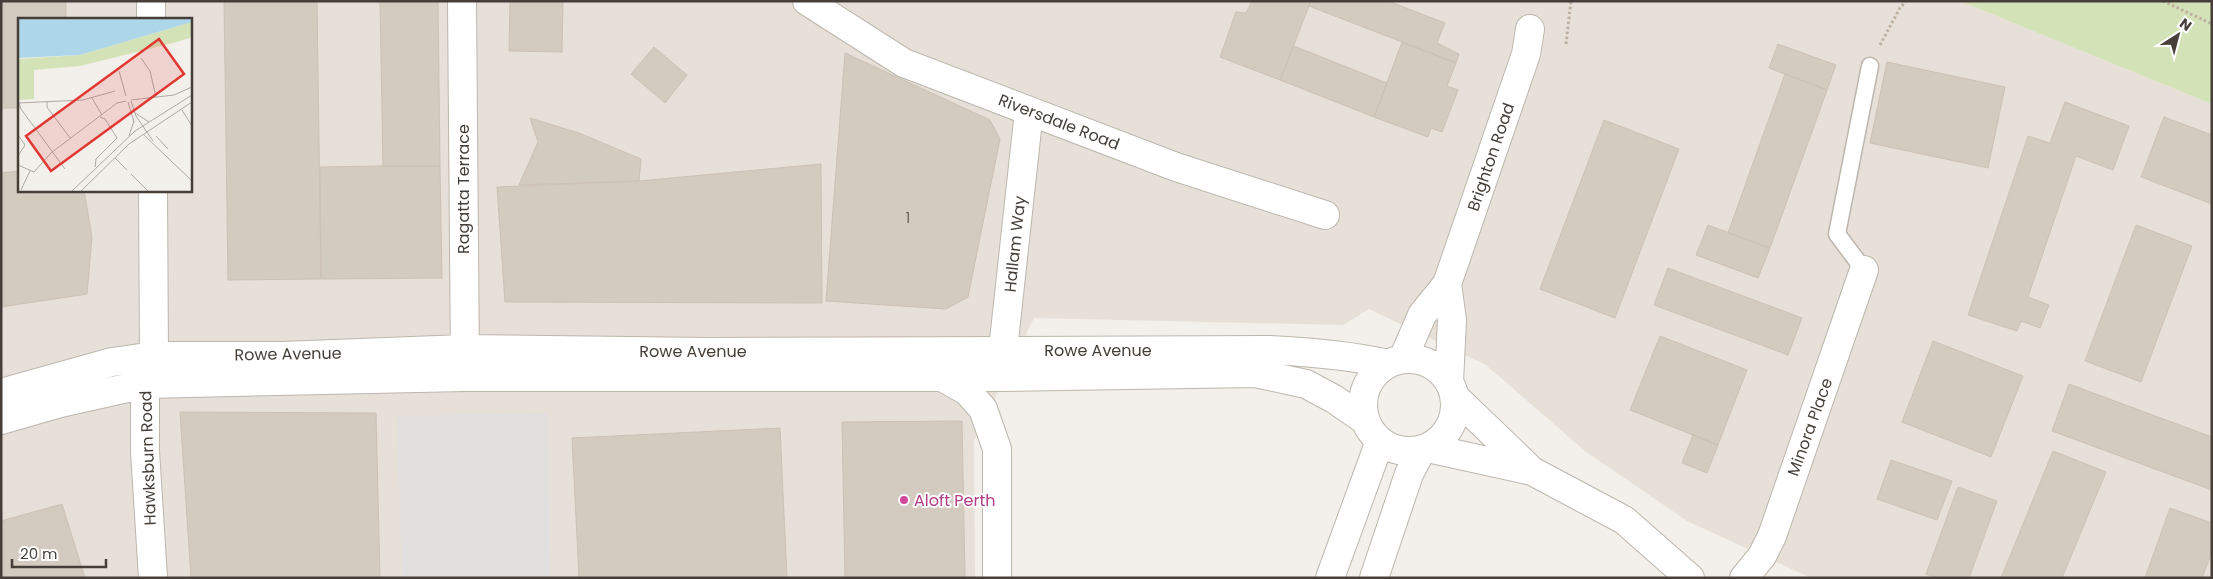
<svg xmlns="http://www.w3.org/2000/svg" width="2213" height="579" viewBox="0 0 2213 579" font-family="Poppins,sans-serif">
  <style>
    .residential { fill: #e6e0d8; fill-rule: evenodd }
    .green { fill: #d4e2b7 }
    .parking { fill: #e2e0de }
    .building { fill: #d3cac0; stroke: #cdc1b4 }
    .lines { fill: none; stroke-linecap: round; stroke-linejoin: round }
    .service-casing { stroke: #bdb6ad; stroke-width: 19 }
    .minor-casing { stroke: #bdb6ad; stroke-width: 30 }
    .path { stroke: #bdb0a0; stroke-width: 3; stroke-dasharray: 2.5 2.5; stroke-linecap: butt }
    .service { stroke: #fff; stroke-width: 16 }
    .minor { stroke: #fff; stroke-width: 28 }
    .hotel-dot { fill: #d1479c; stroke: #fff; stroke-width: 2 }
    .labels { text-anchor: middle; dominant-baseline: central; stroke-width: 4; stroke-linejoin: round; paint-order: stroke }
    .number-label { font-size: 14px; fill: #69625b }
    .street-label { font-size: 16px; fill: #463f39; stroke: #fff }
    .hotel-label { font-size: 16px; fill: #b23c85; stroke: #fff; text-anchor: start }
    .inset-road { fill: none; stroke: #aea9a3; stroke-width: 1 }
    .view { fill: #e13833; fill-opacity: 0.15; stroke: #e13833; stroke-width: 2.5 }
    .inset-edge { fill: none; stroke: #463f39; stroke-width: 2.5 }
  </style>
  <rect width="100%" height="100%" fill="#f3efea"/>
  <!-- residential -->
  <path class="residential" d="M1,1H1960L2212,104V578H1811L1687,521L1585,451L1486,365L1369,309L1343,325L1034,318L974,441L975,578H1ZM19,19H190V190H19Z"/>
  <!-- green -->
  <path class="green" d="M1960,1H2212V104Z"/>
  <!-- parking -->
  <path class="parking" d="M547,413L551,578H402L397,416Z"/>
  <!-- building -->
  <path class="building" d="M1,1H66V19H19V108H1Z
    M224,1H317L321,279L228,280Z
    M380,1H438L440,166H383Z
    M510,1H563L562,52L509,51Z
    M1252,1H1311L1280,80L1220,57L1236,12L1246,13Z
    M1311,1H1388L1445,23L1437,43L1459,54L1456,63L1309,6Z
    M1402,42L1456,63L1447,86L1458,90L1442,132L1431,128L1428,137L1374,117Z
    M1778,44L1836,65L1827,90L1769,68Z
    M1294,46L1387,83L1374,117L1280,80Z
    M654,47L687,75L665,103L631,74Z
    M845,53L990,120L1000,139L968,297L946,309L826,301Z
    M1887,62L2005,87L1988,168L1870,143Z
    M1785,74L1827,90L1770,248L1728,233Z
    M2065,102L2129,126L2113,170L2076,156L2028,297L2049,305L2040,328L2021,321L2017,331L1968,315L2028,136L2050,143Z
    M2164,117L2212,135V204L2141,177Z
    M530,118L579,133L641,159L639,181L519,185L538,142Z
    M1604,120L1679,149L1615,318L1540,289Z
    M821,164L822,303L505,302L497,187L639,181Z
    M383,166H440L442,278L321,279L320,167Z
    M19,171V190H84L92,237L87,294L1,307V173Z
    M1708,225L1770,248L1758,278L1696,255Z
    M2136,225L2192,246L2141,382L2085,361Z
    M1668,268L1802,318L1788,355L1654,305Z
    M1660,336L1747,370L1718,445L1630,410Z
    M1933,341L2023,376L1991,457L1902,422Z
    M2069,384L2212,437V490L2052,431Z
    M180,412L376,413L380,578H191Z
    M962,421L965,578H845L842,422Z
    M780,428L787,578H579L572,438Z
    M1693,435L1718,445L1707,473L1682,463Z
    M2053,451L2106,472L2062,578H2001Z
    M1891,460L1952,481L1937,520L1877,499Z
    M1958,487L1997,501L1969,578H1937L1926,574Z
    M62,504L85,578H1V521Z
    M2170,508L2212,523V552L2202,578H2145Z"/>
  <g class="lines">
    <!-- service casing -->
    <g class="service-casing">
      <path id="service" d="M1864,270L1837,234L1870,66"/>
    </g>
    <!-- minor casing -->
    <g class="minor-casing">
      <path id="minor" d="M151,1V19
        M462,1L465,367
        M807,1L904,63L1176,167L1325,215
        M1447,284L1452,320L1449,382
        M1363 405a46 46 0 1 1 92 0a46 46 0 1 1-92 0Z
        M1403,359L1422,315L1447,284L1526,54L1530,29
        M1001,368L1029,111
        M940,376L967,391L983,409L997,449V578
        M1,393L112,362L154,356H282L464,349L708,352L1269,350C1309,352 1349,355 1388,364
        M1455,397L1532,471
        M1,420L60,403L145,384L465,377H1000L1255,373L1306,384L1334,399L1366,421
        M1428,448L1532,471L1624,520L1690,578
        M153,578L145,451V384L154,356L153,190
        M1330,578L1380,441
        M1374,578L1409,474L1422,449
        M1744,578L1762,556L1772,536L1864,270"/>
    </g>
    <!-- path -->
    <path class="path" d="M2163,1L2212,24
      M1566,44L1571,1
      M1880,45L1900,8L1906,1"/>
    <!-- service -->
    <use href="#service" class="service"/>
    <!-- minor -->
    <use href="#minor" class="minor"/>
  </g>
  <!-- markers -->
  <circle class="hotel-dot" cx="904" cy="500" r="5"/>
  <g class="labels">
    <!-- number labels -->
    <g class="number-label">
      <text x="908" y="218">1</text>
    </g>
    <!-- street labels -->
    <g class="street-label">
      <text transform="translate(1059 122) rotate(21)">Riversdale Road</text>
      <text transform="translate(1491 157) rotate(-71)">Brighton Road</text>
      <text transform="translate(463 189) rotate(-90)">Ragatta Terrace</text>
      <text transform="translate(1015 244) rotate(-84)">Hallam Way</text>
      <text x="1098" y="350">Rowe Avenue</text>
      <text x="693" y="351">Rowe Avenue</text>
      <text transform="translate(288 354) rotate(-1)">Rowe Avenue</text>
      <text transform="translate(1810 427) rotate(-70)">Minora Place</text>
      <text transform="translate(148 458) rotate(-92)">Hawksburn Road</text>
    </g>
    <!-- hotel labels -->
    <g class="hotel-label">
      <text x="914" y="500">Aloft Perth</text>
    </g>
  </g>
  <!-- overview -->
  <g transform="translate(18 18)">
    <rect width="174" height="174" fill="#f3efea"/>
    <path d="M174,4V19L159,24L62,48L16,52V81L0,82V41L62,37Z" fill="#d4e2b7"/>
    <path d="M0,0H174V4L62,37L0,40Z" fill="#add7e8"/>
    <path class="inset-road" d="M123,40L132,53L138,79M101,53L108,78M74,80L84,97M113,82L156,77L174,69M113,83L118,98L135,123M29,84V89L52,120M110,84L116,104M0,85L65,82L97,73M1,85L3,91L47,151M164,92L174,108M117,95L131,104M0,117L7,127L0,138M126,117L174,163M111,118L116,103M138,118L150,131M97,140L109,152M0,147L16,154L33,135L99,85L108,83M77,149L78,141L99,120L87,101L82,99M113,156L130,173M3,172L12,153M54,173L117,113L174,77M63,173L111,126L174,84"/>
    <path class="view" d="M141,21L166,56L33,153L8,118Z"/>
    <rect width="174" height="174" class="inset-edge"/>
  </g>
  <!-- border -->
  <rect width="2213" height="579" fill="none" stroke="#463f39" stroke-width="5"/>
  <!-- north arrow -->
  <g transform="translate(2178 35) rotate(36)" stroke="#ffffff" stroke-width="4" paint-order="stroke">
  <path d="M0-4L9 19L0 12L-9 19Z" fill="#463f39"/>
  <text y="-8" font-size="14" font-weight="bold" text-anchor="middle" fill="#463f39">N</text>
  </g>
  <!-- scale -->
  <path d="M12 559v8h94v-8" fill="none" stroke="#463f39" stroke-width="2.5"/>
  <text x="20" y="559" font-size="15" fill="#463f39" stroke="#ffffff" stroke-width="4" paint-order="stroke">20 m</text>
</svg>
